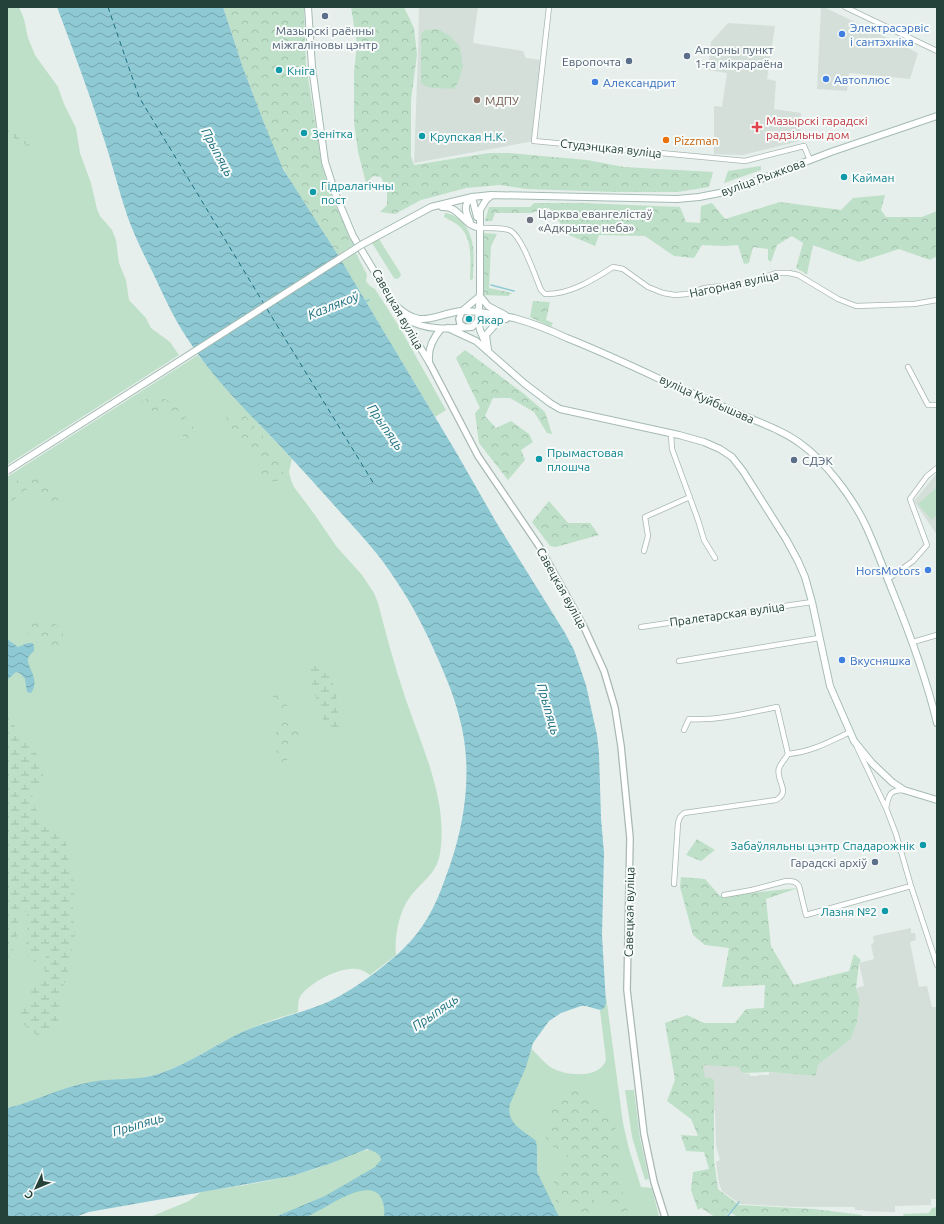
<svg xmlns="http://www.w3.org/2000/svg" width="944" height="1224" viewBox="0 0 944 1224" font-family="Ubuntu,sans-serif">
  <style>
    .built { fill: #d4dfda }
    .grass { fill: #bfe0c8 }
    .forest { fill: url(#forest-crowns) }
    .wetland { fill: url(#wetland-marsh) }
    .water { fill: url(#water-waves) }
    .lines { fill: none; stroke-linecap: round; stroke-linejoin: round }
    .stream { stroke: #8ec9d4; stroke-width: 1.5 }
    .ferry { stroke: #1c6f80; stroke-width: 1; stroke-dasharray: 5 4; stroke-linecap: butt }
    .minor-casing { stroke: #a8b8b2; stroke-width: 6 }
    .tertiary-casing { stroke: #a8b8b2; stroke-width: 8 }
    .secondary-casing { stroke: #a4bbb3; stroke-width: 8 }
    .minor { stroke: #fff; stroke-width: 4.5 }
    .tertiary { stroke: #fff; stroke-width: 5.5 }
    .secondary { stroke: #fff; stroke-width: 6 }
    .secondary-bridge-casing { stroke: #a4bbb3; stroke-width: 8; stroke-linecap: butt }
    .secondary-bridge { stroke: #fff; stroke-width: 6 }
    .service-dot { fill: #5c6f8a; stroke: #f7fbf9; stroke-width: 1.5 }
    .shop-dot { fill: #3f7fe0; stroke: #f7fbf9; stroke-width: 1.5 }
    .culture-dot { fill: #0f9aa8; stroke: #f7fbf9; stroke-width: 1.5 }
    .education-dot { fill: #8d6e63; stroke: #f7fbf9; stroke-width: 1.5 }
    .health-dot { fill: #e0444e; stroke: #f7fbf9; stroke-width: 1.5 }
    .food-dot { fill: #e8710a; stroke: #f7fbf9; stroke-width: 1.5 }
    .worship-dot { fill: #6b7280; stroke: #f7fbf9; stroke-width: 1.5 }
    .labels { text-anchor: middle; dominant-baseline: central; stroke-width: 4; stroke-linejoin: round; paint-order: stroke }
    .shop-label { font-size: 12px; fill: #366cbe; stroke: #f7fbf9; text-anchor: start }
    .service-label { font-size: 12px; fill: #4e5e75; stroke: #f7fbf9; text-anchor: start }
    .culture-label { font-size: 12px; fill: #0d838f; stroke: #f7fbf9; text-anchor: start }
    .education-label { font-size: 12px; fill: #785e54; stroke: #f7fbf9; text-anchor: start }
    .health-label { font-size: 12px; fill: #be3a42; stroke: #f7fbf9; text-anchor: start }
    .food-label { font-size: 12px; fill: #c56008; stroke: #f7fbf9; text-anchor: start }
    .street-label { font-size: 12px; fill: #24423a; stroke: #f7fbf9 }
    .worship-label { font-size: 12px; fill: #5b616d; stroke: #f7fbf9; text-anchor: start }
    .water-label { font-size: 13px; font-style: italic; fill: #1c6f80; stroke: #f7fbf9 }
  </style>
  <defs>
    <pattern id="forest-crowns" width="20" height="18" patternUnits="userSpaceOnUse"><rect width="20" height="18" fill="#bfe0c8"/><path d="M2 6a3 3 0 1 1 6 0M12 15a3 3 0 1 1 6 0" fill="none" stroke="#a4c1ad"/></pattern>
    <pattern id="wetland-marsh" width="20" height="14" patternUnits="userSpaceOnUse"><rect width="20" height="14" fill="#bfe0c8"/><path d="M1 5h8M5 5V1M11 12h8M15 12V8" fill="none" stroke="#a4c1ad"/></pattern>
    <pattern id="water-waves" width="16" height="10" patternUnits="userSpaceOnUse"><rect width="16" height="10" fill="#8ec9d4"/><path d="M0 5q4-4 8 0t8 0" fill="none" stroke="#74a5ad"/></pattern>
  </defs>
  <rect width="100%" height="100%" fill="#e6efeb"/>
  <!-- built -->
  <path class="built" d="M419,7H478L473,43L523,51L526,58L542,60L534,141L414,163L418,53Z
    M821,7H824L918,53L910,79L849,73L847,91L817,89Z
    M728,23L775,26L767,79L776,81L774,109L801,113L800,141L743,155L714,154V106L722,107L727,73L708,70L711,42Z
    M937,473V535L914,501Z
    M911,928V933H915L916,940L910,942L919,987L927,986L932,1007H937V1199H931V1205L895,1206V1212L865,1211L864,1210H855V1207H798L740,1204L722,1191L719,1183L716,1162L720,1160L716,1145L715,1110L713,1109L711,1078H704L703,1064L740,1067L742,1073L750,1074V1076H758L759,1075H769V1072L816,1076L818,1065L851,1039L857,1023L860,1000L856,988L864,986L859,963L874,959L871,944L874,943L873,936Z"/>
  <!-- grass -->
  <path class="grass" d="M7,7H19L24,19L28,38L35,55L58,87L64,104L76,128L80,153L91,183L97,209L100,216L112,230L116,240L119,263L126,280L129,300L146,318L151,328L170,342L179,355L7,465Z
    M379,239L401,274L400,277L397,279L394,278L372,243Z
    M356,253L367,275L366,281L370,286L375,289L400,328L446,410L435,417L342,262Z
    M198,355L229,392L292,459L289,472L291,480L294,487L315,515L336,546L362,575L374,593L378,603C386,634 394,664 404,694C420,743 449,800 440,853C437,874 422,881 410,897C399,911 394,938 396,955L370,975C366,972 361,969 356,969C339,967 306,984 299,999C298,1003 298,1008 298,1012C278,1018 257,1025 238,1034C204,1051 173,1075 134,1079L7,1108V477Z
    M937,487V515L932,520L918,504Z
    M606,996L623,1123L629,1149L641,1187L652,1188L659,1217H150L189,1201L201,1192C238,1186 276,1181 312,1170C326,1166 359,1149 370,1150L519,1083L531,1048C538,1055 544,1063 552,1068C566,1076 600,1079 606,1060L600,1010L606,1003Z
    M625,1090H634L640,1138L649,1179L645,1180L632,1137Z"/>
  <!-- forest -->
  <path class="forest" d="M223,7H304L306,65L322,166L334,203L355,244L338,255L291,182L277,157L243,68Z
    M351,7H404L414,28L417,55L411,100V157L414,165L489,153H509L587,160L624,167L713,172L709,187L678,192H612L527,189L500,185L466,188L421,200L395,214L380,212L387,205V192L381,177L373,176L366,183L358,152L354,122V72L357,44Z
    M438,29L450,36L460,47L463,66L458,83L454,89C444,88 427,90 421,83V34L425,30Z
    M761,166V170L724,183L728,171Z
    M885,195L881,210L886,217H922L937,211V256L930,260L899,249L859,262L813,245L807,274L796,268L803,243L792,236L777,245L771,262L768,260V249L753,247L749,263L744,264L738,245L724,246L702,245L694,258L674,256L645,236L599,235L595,246L569,235L549,208L530,213H495L492,221H485L489,207H530L534,203H582L680,207L686,222L700,223L701,206L712,203L725,219L780,202L841,210L853,198Z
    M445,213C453,214 459,218 464,224C477,241 473,259 473,279L470,280C470,262 474,238 458,225C454,222 449,220 444,217Z
    M483,233L497,234L491,246L489,288L512,293L508,296L483,295Z
    M533,301L550,302L546,320L553,323L551,327L530,317Z
    M465,350L523,393L545,412L552,434L547,433L534,412L510,398H493L485,416L496,428L511,421L529,434L533,442L521,450L525,460L508,480L479,443L475,413L480,408L456,358Z
    M152,397C159,397 164,398 170,402C177,406 197,428 198,436C198,440 196,441 193,443C180,442 179,420 168,413C158,406 150,415 141,411L138,406L140,402Z
    M236,412L244,414C248,419 252,424 256,429C265,438 274,447 280,458C289,476 278,490 261,476C258,471 259,465 257,460C255,456 243,442 239,438C235,433 227,431 225,425C223,418 230,413 236,412Z
    M31,474C41,475 57,485 61,495C55,513 40,490 31,489C20,488 18,502 7,502V487L25,475Z
    M549,501L568,523H590L599,535L556,547L550,546L532,522Z
    M39,619C48,619 56,622 61,630C78,656 21,648 26,625L33,620Z
    M278,690L284,691L288,697L286,711L287,716L300,736C300,744 295,744 292,749C288,756 289,761 281,765L278,763V756L274,739L280,721L273,696V693Z
    M697,839L715,850L701,861L686,855Z
    M681,877L705,879L720,896L798,888L766,899L771,946L794,985L849,971L854,954L861,960L859,964L856,988L860,1000L857,1023L851,1039L818,1065L816,1076L769,1072L742,1073L739,1067L703,1065L705,1078H711L714,1080V1160L718,1189L739,1205L814,1209L862,1215V1217H736L735,1215L729,1212L726,1217H715L701,1208L698,1210L691,1190L693,1172L709,1169L704,1152L686,1151L681,1135L698,1136L691,1119L667,1101L675,1080L665,1023L687,1015L704,1023H735L746,1009L764,1008L765,985L722,987L729,948L705,945L693,935L680,887Z
    M573,1087C606,1096 619,1123 620,1156C620,1163 619,1170 619,1178C621,1191 628,1204 628,1217H612C609,1208 613,1199 603,1193C592,1192 595,1201 593,1209L589,1213H585L561,1205C547,1197 552,1182 560,1171C564,1166 568,1165 568,1158L565,1153L550,1145L547,1142L545,1134L555,1098L560,1092L566,1088Z
    M937,1207V1217H904L903,1214L929,1213L932,1208Z"/>
  <!-- wetland -->
  <path class="wetland" d="M7,125L34,142L36,144L35,146L30,147L7,134Z
    M315,665C334,664 337,698 338,712C338,718 341,727 336,733L330,731L326,727C322,716 309,681 310,672C310,668 312,667 315,665Z
    M7,713L13,724L37,755L43,767L44,771L43,779L33,790L32,802L40,817L55,829L64,839L68,849L69,869L75,884L73,908L75,943L69,959L67,979L59,993L60,1017C59,1020 48,1035 47,1036C38,1040 21,1024 19,1016L20,1011L29,1003C30,998 28,993 30,989C34,983 42,982 46,976L44,967L47,950L46,944L44,943L41,947L38,961L34,962C28,959 26,954 26,947L28,918L26,912L24,911L20,914C17,921 19,929 17,937C16,945 10,953 7,961Z"/>
  <!-- water -->
  <path class="water" d="M57,7H223L243,68L266,128L283,169L338,255L456,452L496,522L565,633L574,650L586,685L597,735L599,753L601,818L604,853L602,935L606,1003L604,1008L600,1010L586,1006H581L561,1013L549,1021L533,1043L526,1067L510,1104C505,1124 525,1131 536,1141L537,1148V1172L559,1217H384C385,1210 384,1202 380,1196C365,1177 323,1211 306,1217C299,1219 284,1217 275,1217L325,1196L375,1167L381,1160L380,1156L375,1152L367,1149L329,1164L292,1176L89,1212L75,1217H7V1108C34,1102 59,1088 86,1083C111,1077 137,1082 161,1073C190,1063 215,1045 242,1032C270,1020 300,1014 328,1002C352,991 383,968 402,950C423,931 436,905 445,879C465,828 474,769 459,716C454,696 446,677 438,659C426,631 412,604 395,579C380,555 361,535 342,514C322,492 302,469 281,447C248,412 213,379 187,338C173,317 163,294 152,271C143,253 134,235 127,215C118,189 112,162 103,136C89,92 73,50 57,7Z
    M7,639L18,647L28,643H32L34,645V651C32,653 29,655 28,658C26,667 41,679 31,693L27,692L25,679L21,674L16,672L7,680Z"/>
  <g class="lines">
    <!-- stream -->
    <path class="stream" d="M491,285L514,291
      M364,302L369,300
      M727,1217L739,1202"/>
    <!-- ferry -->
    <path class="ferry" d="M108,7L139,97L264,304
      M267,309L374,484"/>
    <!-- minor casing -->
    <g class="minor-casing">
      <path id="minor" d="M549,7L534,141L745,161L804,146L810,160
        M845,7L937,51
        M479,228C487,228 505,227 511,231C523,239 535,276 541,290L545,294C569,295 593,280 613,267L623,269L648,287L663,293L675,295L687,294L704,288L749,283L776,273H789L798,275L838,299L856,306L914,304L937,300
        M908,367L928,405H937
        M671,434L672,449L698,520L704,540L715,558
        M644,551L648,536L645,517L690,497
        M888,579L913,561L927,545L910,499L927,476L937,468
        M641,627L812,602
        M913,642L937,635
        M679,661L819,638
        M857,747L886,808L896,834L911,886L937,965
        M788,754C811,752 829,742 850,732
        M886,808C889,795 889,790 904,790
        M674,884L678,823L680,817L684,813L776,800C792,791 775,781 779,768C781,763 786,758 788,754L777,707C748,713 718,721 689,719L684,730
        M724,895L752,890L786,881C792,881 796,881 799,886L806,915L911,886"/>
    </g>
    <!-- tertiary casing -->
    <g class="tertiary-casing">
      <path id="tertiary" d="M462,311L459,319L460,324L465,327
        M429,362L478,456L539,546L584,627L604,671L615,708L621,746L630,838L627,990L644,1134L654,1182L665,1217"/>
    </g>
    <!-- secondary casing -->
    <g class="secondary-casing">
      <path id="secondary" d="M308,7L312,67L325,162L335,193L353,236L429,362
        M472,197L477,217
        M442,207C456,206 460,217 470,224C473,226 476,227 479,228
        M470,222C466,212 462,206 472,197
        M396,226L431,207L472,197L491,195L677,199L699,197L730,191L831,152L937,116
        M480,296L488,306L505,315
        M395,305C421,330 432,315 461,311C476,310 499,315 514,318C532,323 550,330 567,338C600,351 632,366 664,381C692,393 719,405 747,417C766,425 785,432 801,444C825,461 852,497 865,524C875,545 883,568 892,590C910,634 926,677 937,723
        M462,311L480,296
        M406,319C427,331 449,329 472,327L478,321L480,292V210L486,200L491,196
        M478,321L480,330L485,342
        M448,328L476,341L525,384L550,403L560,409L679,435L704,442L720,449L732,457L743,471L786,539L798,561L805,577L812,602L830,686L854,741L872,763L892,782L904,790L937,800
        M488,350L486,335L499,320L506,319
        M429,360C428,347 433,338 441,329"/>
    </g>
    <!-- minor -->
    <use href="#minor" class="minor"/>
    <!-- tertiary -->
    <use href="#tertiary" class="tertiary"/>
    <!-- secondary -->
    <use href="#secondary" class="secondary"/>
    <!-- secondary-bridge casing -->
    <g class="secondary-bridge-casing">
      <path id="secondary-bridge" d="M7,471L361,245L396,226"/>
    </g>
    <!-- secondary-bridge -->
    <use href="#secondary-bridge" class="secondary-bridge"/>
  </g>
  <!-- markers -->
  <g class="service-dot">
    <circle cx="325" cy="16" r="4"/>
    <circle cx="687" cy="56" r="4"/>
    <circle cx="629" cy="61" r="4"/>
    <circle cx="794" cy="460" r="4"/>
    <circle cx="875" cy="862" r="4"/>
  </g>
  <g class="shop-dot">
    <circle cx="842" cy="34" r="4"/>
    <circle cx="826" cy="79" r="4"/>
    <circle cx="595" cy="82" r="4"/>
    <circle cx="928" cy="570" r="4"/>
    <circle cx="842" cy="660" r="4"/>
  </g>
  <g class="culture-dot">
    <circle cx="279" cy="70" r="4"/>
    <circle cx="304" cy="133" r="4"/>
    <circle cx="422" cy="136" r="4"/>
    <circle cx="844" cy="177" r="4"/>
    <circle cx="313" cy="192" r="4"/>
    <circle cx="469" cy="319" r="4"/>
    <circle cx="539" cy="459" r="4"/>
    <circle cx="923" cy="845" r="4"/>
    <circle cx="885" cy="911" r="4"/>
  </g>
  <circle class="education-dot" cx="477" cy="100" r="4"/>
  <path class="health-dot" d="M755 121h4v4h4v4h-4v4h-4v-4h-4v-4h4z"/>
  <circle class="food-dot" cx="666" cy="140" r="4"/>
  <circle class="worship-dot" cx="530" cy="220" r="4"/>
  <g class="labels">
    <!-- shop labels -->
    <g class="shop-label">
      <text x="850" y="27">Электрасэрвіс<tspan x="850" dy="14">і сантэхніка</tspan></text>
      <text x="834" y="79">Автоплюс</text>
      <text x="603" y="82">Александрит</text>
      <text x="920" y="570" text-anchor="end">HorsMotors</text>
      <text x="850" y="660">Вкусняшка</text>
    </g>
    <!-- service labels -->
    <g class="service-label">
      <text x="325" y="30" text-anchor="middle">Мазырскі раённы<tspan x="325" dy="14">міжгаліновы цэнтр</tspan></text>
      <text x="695" y="49">Апорны пункт<tspan x="695" dy="14">1-га мікрараёна</tspan></text>
      <text x="621" y="61" text-anchor="end">Европочта</text>
      <text x="802" y="460">СДЭК</text>
      <text x="867" y="862" text-anchor="end">Гарадскі архіў</text>
    </g>
    <!-- culture labels -->
    <g class="culture-label">
      <text x="287" y="70">Кніга</text>
      <text x="312" y="133">Зенітка</text>
      <text x="430" y="136">Крупская Н.К.</text>
      <text x="852" y="177">Кайман</text>
      <text x="321" y="185">Гідралагічны<tspan x="321" dy="14">пост</tspan></text>
      <text x="477" y="319">Якар</text>
      <text x="547" y="452">Прымастовая<tspan x="547" dy="14">плошча</tspan></text>
      <text x="915" y="845" text-anchor="end">Забаўляльны цэнтр Спадарожнік</text>
      <text x="877" y="911" text-anchor="end">Лазня №2</text>
    </g>
    <!-- education labels -->
    <g class="education-label">
      <text x="485" y="100">МДПУ</text>
    </g>
    <!-- health labels -->
    <g class="health-label">
      <text x="766" y="120">Мазырскі гарадскі<tspan x="766" dy="14">радзільны дом</tspan></text>
    </g>
    <!-- food labels -->
    <g class="food-label">
      <text x="674" y="140">Pizzman</text>
    </g>
    <!-- street labels -->
    <g class="street-label">
      <text transform="translate(611 148) rotate(6)">Студэнцкая вуліца</text>
      <text transform="translate(763 177) rotate(-20)">вуліца Рыжкова</text>
      <text transform="translate(734 284) rotate(-12)">Нагорная вуліца</text>
      <text transform="translate(398 309) rotate(60)">Савецкая вуліца</text>
      <text transform="translate(707 399) rotate(24)">вуліца Куйбышава</text>
      <text transform="translate(562 588) rotate(61)">Савецкая вуліца</text>
      <text transform="translate(727 614) rotate(-8)">Пралетарская вуліца</text>
      <text transform="translate(629 912) rotate(-89)">Савецкая вуліца</text>
    </g>
    <!-- worship labels -->
    <g class="worship-label">
      <text x="538" y="213">Царква евангелістаў<tspan x="538" dy="14">«Адкрытае неба»</tspan></text>
    </g>
    <!-- water labels -->
    <g class="water-label">
      <text transform="translate(218 152) rotate(62)">Прыпяць</text>
      <text transform="translate(333 305) rotate(-22)">Казлякоў</text>
      <text transform="translate(386 427) rotate(55)">Прыпяць</text>
      <text transform="translate(549 709) rotate(74)">Прыпяць</text>
      <text transform="translate(435 1012) rotate(-35)">Прыпяць</text>
      <text transform="translate(138 1124) rotate(-17)">Прыпяць</text>
    </g>
  </g>
  <!-- border -->
  <rect width="944" height="1224" fill="none" stroke="#24423a" stroke-width="16"/>
  <!-- north arrow -->
  <g transform="translate(36 1188) rotate(226)" stroke="#f7fbf9" stroke-width="3" paint-order="stroke">
  <path d="M0-3L7 15L0 10L-7 15Z" fill="#24423a"/>
  <text y="-6" font-size="11" font-weight="bold" text-anchor="middle" fill="#24423a">С</text>
  </g>
</svg>
